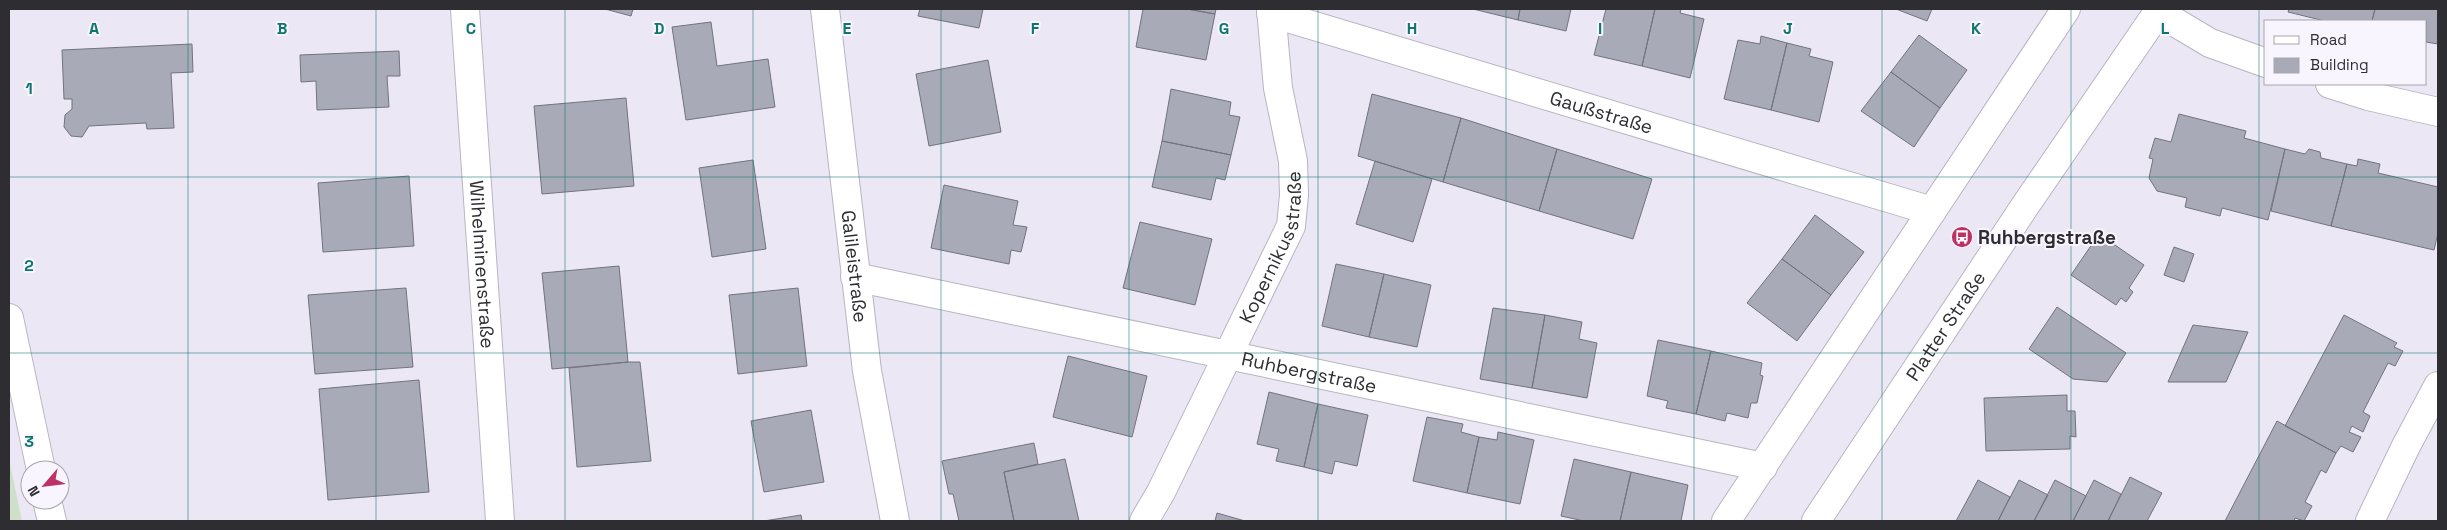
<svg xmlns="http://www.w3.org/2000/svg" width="2447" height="530" viewBox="0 0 2447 530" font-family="'Space Grotesk',sans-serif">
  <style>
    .green { fill: #cee0ca }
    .building { fill: #a9aab7; stroke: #71737f }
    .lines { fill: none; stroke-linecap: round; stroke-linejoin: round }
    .minor-casing { stroke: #b8b5c2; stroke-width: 30 }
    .secondary-casing { stroke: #b8b5c2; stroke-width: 30 }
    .minor { stroke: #fff; stroke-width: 28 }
    .secondary { stroke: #fff; stroke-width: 28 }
    .grid { fill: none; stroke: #0f766e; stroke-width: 1; stroke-opacity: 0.55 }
    .labels { text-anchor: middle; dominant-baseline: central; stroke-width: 4; stroke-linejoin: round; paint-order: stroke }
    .street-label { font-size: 19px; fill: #2e2d32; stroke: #f8f5fe }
    .poi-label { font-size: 19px; font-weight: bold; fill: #2e2d32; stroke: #f8f5fe; text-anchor: start }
    .grid-label { font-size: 16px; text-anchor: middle; font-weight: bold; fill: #0f766e; stroke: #f8f5fe; stroke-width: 4; stroke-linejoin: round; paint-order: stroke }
  </style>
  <rect width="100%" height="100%" fill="#ebe7f5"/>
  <!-- green -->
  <path class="green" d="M9,459L22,521H9Z"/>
  <!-- building -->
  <path class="building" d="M605,9H633L631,16Z
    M920,9H983L979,28L918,16Z
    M1143,9H1187L1215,14L1206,60L1136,47Z
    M1187,9H1216L1215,14Z
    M1473,9H1520L1518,20Z
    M1520,9H1571L1566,31L1518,20Z
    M1606,9H1655L1642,66L1594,55Z
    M1655,9H1681L1680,13L1704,19L1690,78L1642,66Z
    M1896,9H1932L1927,21Z
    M2289,9H2375L2372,21H2325L2288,12Z
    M2375,9H2438V44L2426,42V21H2372Z
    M711,22L717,66L768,59L775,107L686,120L672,27Z
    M1919,35L1967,70L1940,108L1891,72Z
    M1761,36L1787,43L1771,110L1724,99L1738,40L1760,44Z
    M1787,43L1811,49L1809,56L1833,62L1819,122L1771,110Z
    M192,44L193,72L171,73L174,128L147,129L146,123L89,126L82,137L71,136L64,127L65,115L72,109V99H64L62,50Z
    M399,51L400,76H387L389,107L317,110L316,81L301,82L300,55Z
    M988,60L1001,132L929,146L916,74Z
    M1891,72L1940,108L1914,147L1861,111Z
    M1171,89L1231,102L1229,115L1240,117L1231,155L1162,141Z
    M1372,94L1461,118L1443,182L1358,156Z
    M626,98L634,186L542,194L534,106Z
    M2179,114L2246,131L2244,138L2285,149L2268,220L2222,208L2220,216L2185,207L2187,198L2157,191L2149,178L2153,159L2149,158L2155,138L2171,142Z
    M1461,118L1557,149L1539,211L1443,182Z
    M1162,141L1231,155L1225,180L1216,178L1211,200L1152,187Z
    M1557,149L1652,179L1633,239L1539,211Z
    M2285,149L2305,154L2309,149L2320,152L2321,158L2347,164L2331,226L2271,211Z
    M2358,159L2380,164L2378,173L2438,187V233L2434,250L2331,226L2347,164L2357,166Z
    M753,160L766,249L712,257L699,168Z
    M1375,161L1432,179L1413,242L1356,224Z
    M409,176L414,246L323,252L318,183Z
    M944,185L1018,201L1013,225L1027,227L1021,252L1011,250L1009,264L931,248Z
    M1815,215L1864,252L1831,295L1782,259Z
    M1140,222L1212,239L1195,305L1123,288Z
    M2099,234L2144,265L2129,288L2133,292L2126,302L2121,298L2116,305L2071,275Z
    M2174,247L2194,254L2184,282L2164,275Z
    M1782,259L1831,295L1797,341L1747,303Z
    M1336,264L1384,274L1369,337L1322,326Z
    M619,266L628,362L552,369L542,273Z
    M1384,274L1431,285L1417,347L1369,337Z
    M406,288L413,367L315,374L308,295Z
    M798,288L807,366L738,374L729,295Z
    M2057,307L2126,353L2107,382L2073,379L2029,349Z
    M1493,308L1545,315L1532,388L1480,379Z
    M1545,315L1582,322L1579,339L1597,343L1587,398L1532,388Z
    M2344,315L2397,343L2394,347L2403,351L2395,366L2388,363L2363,412L2370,416L2363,432L2352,426L2349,432L2361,437L2353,452L2341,446L2336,453L2285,426Z
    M2193,325L2248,332L2226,382H2168Z
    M1658,340L1711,351L1696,414L1666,408L1668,401L1647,396Z
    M1711,351L1762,363L1760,375L1763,376L1757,403H1751L1748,418L1727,413L1725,421L1696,414Z
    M1068,356L1147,376L1132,437L1053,417Z
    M628,362H640L651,461L577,467L569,368Z
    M419,380L429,492L328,500L319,389Z
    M1269,392L1318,404L1304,467L1276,461L1279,449L1257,444Z
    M2067,395V411H2075L2076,437L2070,436V449L1986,451L1984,398Z
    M1318,404L1368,415L1357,466L1335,461L1332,474L1304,467Z
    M811,410L824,482L764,492L751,421Z
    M1427,417L1463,424L1461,432L1479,437L1467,493L1413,481Z
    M2277,421L2336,453L2326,473L2321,470L2305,502L2312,506L2304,521L2295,518L2294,521H2225Z
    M1498,432L1534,440L1520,504L1467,493L1479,437L1497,440Z
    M1034,443L1038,464L1004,472L1014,521H959L953,494H949L942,461Z
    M1065,459L1079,521H1014L1004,472Z
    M1574,459L1631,472L1620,521H1584L1561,516Z
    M1631,472L1688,485L1681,521H1620Z
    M2130,477L2162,493L2147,521H2108Z
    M1978,480L2010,497L1998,521H1956Z
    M2019,480L2048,495L2034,521H1998Z
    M2055,480L2086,496L2073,521H2034Z
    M2094,480L2121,494L2108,521H2073Z
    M1217,513L1245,521H1215Z
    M801,515L802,521H764Z"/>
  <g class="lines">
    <!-- minor casing -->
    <g class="minor-casing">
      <g id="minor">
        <path id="s1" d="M465,9L500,521"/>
        <path id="s2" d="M825,9L867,371L895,521"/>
        <path d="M2158,12L2210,43L2266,63"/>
        <path id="s3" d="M1271,13L1932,211"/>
        <path d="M2330,84L2368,96L2438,112"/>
        <path id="s4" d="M855,277L1763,467"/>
        <path d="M9,318L41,470"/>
        <path d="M47,500L52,521"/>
        <path id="s5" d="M1144,521L1161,492L1291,226L1294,195L1293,161L1278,88L1271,9"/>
        <path d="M1726,521L2066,9"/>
        <path d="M2370,521L2406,446L2438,386"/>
      </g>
    </g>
    <!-- secondary casing -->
    <g class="secondary-casing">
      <g id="secondary">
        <path id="s6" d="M1816,521L2027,203L2160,9"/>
      </g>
    </g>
    <!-- minor -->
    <use href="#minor" class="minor"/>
    <!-- secondary -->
    <use href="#secondary" class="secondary"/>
  </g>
  <!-- grid -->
  <path class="grid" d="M188,9V521M376,9V521M565,9V521M753,9V521M941,9V521M1129,9V521M1318,9V521M1506,9V521M1694,9V521M1882,9V521M2071,9V521M2259,9V521M9,177H2438M9,353H2438"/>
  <!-- icons -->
  <defs>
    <g id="bus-disc" transform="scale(1.125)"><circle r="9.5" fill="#bd3165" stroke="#f8f5fe"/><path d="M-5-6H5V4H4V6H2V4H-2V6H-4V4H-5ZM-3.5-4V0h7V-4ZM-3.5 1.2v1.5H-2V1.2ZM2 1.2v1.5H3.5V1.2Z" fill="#fff"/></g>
  </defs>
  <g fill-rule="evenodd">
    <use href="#bus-disc" x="1962" y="237"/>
  </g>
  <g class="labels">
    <!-- street labels -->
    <g class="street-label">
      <text stroke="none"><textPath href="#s3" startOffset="345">Gaußstraße</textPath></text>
      <text stroke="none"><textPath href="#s5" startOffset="304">Kopernikusstraße</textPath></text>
      <text stroke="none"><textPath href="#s1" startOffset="256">Wilhelminenstraße</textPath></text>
      <text stroke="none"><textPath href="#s2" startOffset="259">Galileistraße</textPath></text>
      <text stroke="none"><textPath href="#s6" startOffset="234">Platter Straße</textPath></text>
      <text stroke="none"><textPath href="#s4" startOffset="464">Ruhbergstraße</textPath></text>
    </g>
    <!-- poi labels -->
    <g class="poi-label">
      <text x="1978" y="237">Ruhbergstraße</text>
    </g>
  </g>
  <g class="grid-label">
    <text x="94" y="34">A</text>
    <text x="282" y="34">B</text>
    <text x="471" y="34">C</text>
    <text x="659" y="34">D</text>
    <text x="847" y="34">E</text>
    <text x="1035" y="34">F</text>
    <text x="1224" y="34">G</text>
    <text x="1412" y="34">H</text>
    <text x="1600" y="34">I</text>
    <text x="1788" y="34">J</text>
    <text x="1976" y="34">K</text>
    <text x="2165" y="34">L</text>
    <text x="29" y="94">1</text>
    <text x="29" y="271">2</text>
    <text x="29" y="447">3</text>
  </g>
  <!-- border -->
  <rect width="2447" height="530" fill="none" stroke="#2e2d32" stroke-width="20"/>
  <!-- legend -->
  <rect x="2264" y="20" width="162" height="65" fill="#f8f5fe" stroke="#a7a5ac"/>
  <rect x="2274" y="36" width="25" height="8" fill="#ffffff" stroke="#a7a5ac"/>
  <text x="2310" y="45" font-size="15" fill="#2e2d32">Road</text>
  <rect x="2274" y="58" width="25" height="15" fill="#a9aab7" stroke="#a7a5ac"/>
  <text x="2310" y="70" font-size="15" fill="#2e2d32">Building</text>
  <!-- north arrow -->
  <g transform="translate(45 485) rotate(242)"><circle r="24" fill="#f8f5fe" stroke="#a7a5ac"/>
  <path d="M0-4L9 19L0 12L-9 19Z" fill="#bd3165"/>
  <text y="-8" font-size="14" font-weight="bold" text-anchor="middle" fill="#2e2d32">N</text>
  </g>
</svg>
